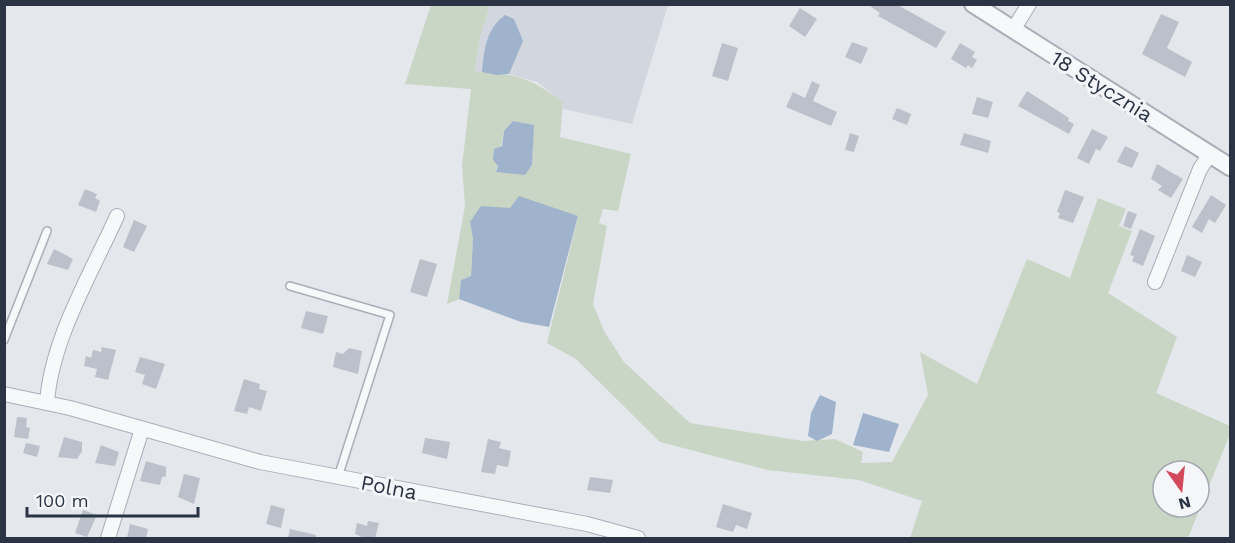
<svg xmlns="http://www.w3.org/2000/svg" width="1235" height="543" viewBox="0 0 1235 543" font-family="'Work Sans',sans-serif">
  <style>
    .built { fill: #d2d6de }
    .green { fill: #c9d6c5; fill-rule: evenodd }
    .water { fill: #9fb4cc }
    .building { fill: #bbc0ca }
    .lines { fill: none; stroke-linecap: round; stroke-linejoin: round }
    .service-casing { stroke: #a9aeb7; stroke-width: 10 }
    .minor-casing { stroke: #a9aeb7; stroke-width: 16 }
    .tertiary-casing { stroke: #a9aeb7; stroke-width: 20 }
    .service { stroke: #f7f8fa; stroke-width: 7 }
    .minor { stroke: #f7f8fa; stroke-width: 14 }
    .tertiary { stroke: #f7f8fa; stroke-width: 16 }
    .labels { text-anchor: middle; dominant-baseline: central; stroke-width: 6; stroke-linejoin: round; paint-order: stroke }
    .street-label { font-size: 21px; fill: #2b3445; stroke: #f4f6f9 }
  </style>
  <rect width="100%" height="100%" fill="#e4e7ec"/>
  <!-- built -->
  <path class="built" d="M490,5H668L632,124L563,109V102L537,82L509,74L475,72L479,41Z"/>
  <!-- green -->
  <path class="green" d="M431,5H490L479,41L475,72C515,73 531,78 563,102L560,137L631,154L618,211L603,209L599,223L607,226L593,304L604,331L624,362L690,423L803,441L835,439L863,452L861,463L892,462L928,395L920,352L977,384L1027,259L1070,278L1098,198L1126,209L1119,226L1132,231L1108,293L1177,337L1156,393L1230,426V434L1188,538H910L922,501L859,480L768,470L660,442L576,359L547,343L578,217L510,208L470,222L473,239L471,276L461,280L459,299L447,304L465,206L462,166L471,89L405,84ZM513,121L533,125L532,166L496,172L504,131ZM1163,471H1199V507H1163Z"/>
  <!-- water -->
  <path class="water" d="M505,15L514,19L523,41L509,74L496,75L482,72C484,50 486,29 505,15Z
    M513,121L534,125L532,165L525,175L496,172L498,166L493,160L494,149L502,146L504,131Z
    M519,196L578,216L549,327L521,322L459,299L461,280L471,276L473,239L470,222L481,206L510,208Z
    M820,395L836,402L832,434L817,441L808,436L811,413Z
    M863,413L899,424L889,452L853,445Z"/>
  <!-- building -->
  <path class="building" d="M867,4H896L946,32L936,48L878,16L880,13Z
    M800,8L817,19L805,37L789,26Z
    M1161,14L1179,22L1167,48L1192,62L1185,77L1142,54Z
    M852,42L868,48L861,64L845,57Z
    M722,43L738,48L728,81L712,76Z
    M960,43L975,52L972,57L977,60L972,68L968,65L966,68L951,59Z
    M812,81L820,85L813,101L837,112L831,126L786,107L793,92L805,98Z
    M1027,91L1069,118L1068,121L1074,124L1069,134L1018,106Z
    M977,97L993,102L988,118L972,114Z
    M897,108L911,114L907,125L892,119Z
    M1092,129L1108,137L1100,151L1096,149L1089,164L1077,158Z
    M850,133L859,136L854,152L845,150Z
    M964,133L991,141L988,153L960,145Z
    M1125,146L1139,153L1132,168L1117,162Z
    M1157,164L1183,179L1171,198L1158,190L1162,186L1151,179Z
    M85,189L97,194L95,198L100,201L96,212L78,205Z
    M1065,190L1084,197L1073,223L1058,218L1060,213L1057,212Z
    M1211,195L1226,205L1215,223L1209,219L1202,233L1192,227Z
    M1128,211L1137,214L1131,229L1123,226Z
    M134,220L147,226L134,252L123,247Z
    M1140,229L1155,236L1143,266L1132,261L1134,256L1130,255Z
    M54,249L73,259L68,270L47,264Z
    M1187,255L1202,262L1195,277L1181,271Z
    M420,259L437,264L427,297L410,292Z
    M306,311L328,316L323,334L301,328Z
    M102,347L116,350L108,380L95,377L97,369L84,366L86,356L91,358L93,350L101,352Z
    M349,348L362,351L358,374L333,367L336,352L343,354Z
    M140,357L165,364L156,389L142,384L145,375L135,372Z
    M244,379L260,384L259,389L267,391L261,411L249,407L247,414L234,411Z
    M17,417L27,418L26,427L30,428L28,439L14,437Z
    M64,437L82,442V451L77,459L58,457Z
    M425,438L450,442L447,459L422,453Z
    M488,439L501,442L499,448L511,451L508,467L497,465L495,474L481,472Z
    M26,443L40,446L37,457L23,453Z
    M101,445L119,452L115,466L95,463Z
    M146,461L166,467V476L162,477L160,485L140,481Z
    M184,474L200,478L194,504L178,497Z
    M590,477L613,480L610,493L587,490Z
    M723,504L752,513L747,529L736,525L733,532L716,527Z
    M271,505L285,509L281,528L266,524Z
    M83,510L97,515L87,537L75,533Z
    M368,521L379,523L375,538H364L355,534L357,523L367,526Z
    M130,524L148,529L146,538H127Z
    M290,529L316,535V538H288Z"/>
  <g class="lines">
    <!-- service casing -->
    <g class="service-casing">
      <path id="service" d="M290,286L390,315L338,477
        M4,340L47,231"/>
    </g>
    <!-- minor casing -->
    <g class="minor-casing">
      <path id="minor" d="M1013,30L1029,4
        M1155,282L1200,169L1210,154
        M4,394L70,408L260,462L587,524L638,538
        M47,403C51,340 91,274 117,216
        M108,538L142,429"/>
    </g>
    <!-- tertiary casing -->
    <g class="tertiary-casing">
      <path id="tertiary" d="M973,4L1230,167"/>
    </g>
    <!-- service -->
    <use href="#service" class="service"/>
    <!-- minor -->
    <use href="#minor" class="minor"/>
    <!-- tertiary -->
    <use href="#tertiary" class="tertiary"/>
  </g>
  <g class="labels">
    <!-- street labels -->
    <g class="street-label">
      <text transform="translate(1102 86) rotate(32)">18 Stycznia</text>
      <text transform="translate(389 487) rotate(11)">Polna</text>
    </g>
  </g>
  <!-- border -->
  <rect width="1235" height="543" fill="none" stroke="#2b3445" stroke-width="12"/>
  <!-- north arrow -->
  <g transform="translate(1181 489) rotate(165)"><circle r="28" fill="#f4f6f9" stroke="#a4a8b1" stroke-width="1.5"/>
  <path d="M0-4.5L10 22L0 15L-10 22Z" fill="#d1495b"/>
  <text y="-9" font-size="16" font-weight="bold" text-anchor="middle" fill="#2b3445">N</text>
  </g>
  <!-- scale -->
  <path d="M27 507v9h171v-9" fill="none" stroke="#2b3445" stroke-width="3"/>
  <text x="36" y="507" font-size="18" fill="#2b3445" stroke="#f4f6f9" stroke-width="4.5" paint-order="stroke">100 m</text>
</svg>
